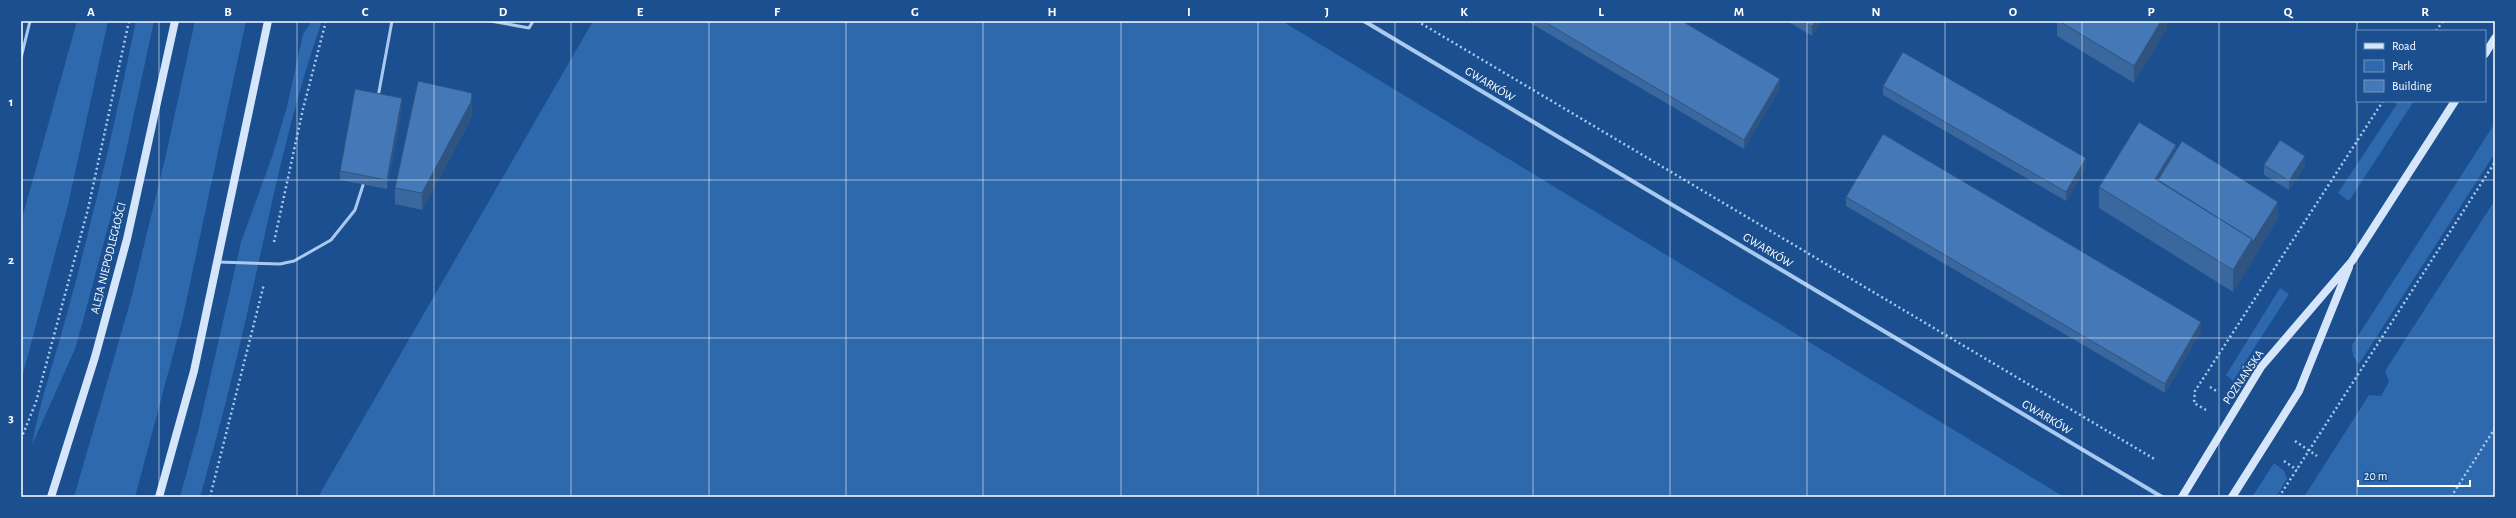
<svg xmlns="http://www.w3.org/2000/svg" width="2516" height="518" viewBox="0 0 2516 518" font-family="'Alegreya Sans',sans-serif">
  <style>
    .green { fill: #2e69ad }
    .lines { fill: none; stroke-linecap: round; stroke-linejoin: round }
    .path { stroke: #a9c9ee; stroke-width: 2.5; stroke-dasharray: 2 3; stroke-linecap: butt }
    .lane { stroke: #a9c9ee; stroke-width: 3 }
    .street { stroke: #a9c9ee; stroke-width: 4 }
    .secondary { stroke: #d6e6fa; stroke-width: 8 }
    .wall { fill: #3a679d }
    .shaded-wall { fill: #305480 }
    .building { fill: #4478b7; stroke: #305480 }
    .grid { fill: none; stroke: #fff; stroke-width: 1; stroke-opacity: 0.55 }
    .labels { text-anchor: middle; dominant-baseline: central; stroke-width: 3.5; stroke-linejoin: round; paint-order: stroke }
    .street-label { font-size: 12px; fill: #fff; stroke: #1b4f8f }
    .neatline { fill: none; stroke: #fff; stroke-width: 1.5 }
    .grid-label { font-size: 13px; text-anchor: middle; font-weight: bold; fill: #fff }
  </style>
  <rect width="100%" height="100%" fill="#1b4f8f"/>
  <!-- green -->
  <path class="green" d="M77,21H108L68,205L21,381V222Z
    M136,21H154L117,193L84,317L75,349L32,445C40,399 56,356 68,310C94,215 116,118 136,21Z
    M195,21H246L182,321L135,497H74L131,299L167,150Z
    M312,21H322C287,120 268,224 244,327C231,384 216,441 200,497H180L199,427L241,242L272,157L287,107L303,34Z
    M593,21H1282L2064,497H318Z
    M2393,101H2414L2349,201L2338,193L2397,104Z
    M2495,123V153L2359,364L2353,356L2352,345Z
    M2495,200V497H2304L2369,395L2381,396L2389,382L2385,371Z
    M2280,288L2289,294L2233,381L2226,375Z
    M2274,463L2284,471L2287,479L2276,497H2252Z"/>
  <g class="lines">
    <!-- path -->
    <path class="path" d="M1417,21L2156,460
      M2436,31L2443,21
      M274,242L303,109L326,21
      M2210,387L2218,392
      M2206,410L2194,403L2195,391L2383,101
      M21,439L36,402L88,209L129,21
      M2295,441L2317,456
      M2284,461L2297,470
      M210,497L264,284
      M2279,497L2495,162
      M2451,497L2495,428"/>
    <!-- lane -->
    <path class="lane" d="M491,21L529,28L533,21
      M21,58L30,21
      M378,97L392,21
      M218,262L280,264L294,261L331,240L355,210L364,182"/>
    <!-- street -->
    <path class="street" d="M1364,21L2162,497"/>
    <!-- secondary -->
    <path class="secondary" d="M2485,54L2495,38
      M51,497L95,357L127,239L175,21
      M159,497L194,371L268,21
      M2182,497L2261,367L2352,261L2455,101
      M2232,497L2299,391L2349,267"/>
  </g>
  <!-- wall -->
  <path class="wall" d="M1527,21H1682L1780,88L1744,149Z
    M1787,21H1821L1812,36Z
    M2057,21H2167V28L2134,83L2057,36Z
    M1883,86L2086,167L2066,201L1883,95Z
    M402,107L387,189L340,180V171Z
    M472,109L471,119L422,210L395,204V188Z
    M2176,150L2278,218L2233,292L2099,208V187Z
    M2264,165H2305L2289,190L2264,175Z
    M1846,197L2201,331L2165,393L1846,206Z"/>
  <!-- shaded-wall -->
  <path class="shaded-wall" d="M1815,21H1821L1812,36V27Z
    M2161,21H2167V28L2134,83V66Z
    M1780,79V88L1744,149V140Z
    M472,93V109L471,119L422,210V193Z
    M402,98V107L387,189V180Z
    M2176,145V166L2163,188L2155,179Z
    M2305,156V165L2289,190V181Z
    M2086,158V167L2066,201V192Z
    M2278,202V218L2233,292V270L2252,239Z
    M2201,322V331L2165,393V384Z"/>
  <!-- building -->
  <path class="building" d="M1543,21H1682L1780,79L1744,140Z
    M1802,21H1815L1812,27Z
    M2059,21H2161L2134,66Z
    M1903,52L2086,158L2066,192L1883,86Z
    M418,81L472,93L471,102L422,193L395,188Z
    M355,89L402,98L387,180L340,171Z
    M2139,122L2176,145L2155,179L2252,239L2233,270L2099,187Z
    M1883,134L2201,322L2165,384L1846,197Z
    M2280,140L2305,156L2289,181L2264,165Z
    M2182,141L2278,202L2252,243V239L2158,180Z"/>
  <!-- grid -->
  <path class="grid" d="M159,21V497M297,21V497M434,21V497M571,21V497M709,21V497M846,21V497M983,21V497M1121,21V497M1258,21V497M1395,21V497M1533,21V497M1670,21V497M1807,21V497M1945,21V497M2082,21V497M2219,21V497M2357,21V497M21,180H2495M21,338H2495"/>
  <g class="labels">
    <!-- street labels -->
    <g class="street-label">
      <text transform="translate(1490 84) rotate(31)">GWARKÓW</text>
      <text transform="translate(1768 250) rotate(31)">GWARKÓW</text>
      <text transform="translate(108 258) rotate(-76)">ALEJA NIEPODLEGŁOŚCI</text>
      <text transform="translate(2243 377) rotate(-56)">POZNAŃSKA</text>
      <text transform="translate(2047 417) rotate(31)">GWARKÓW</text>
    </g>
  </g>
  <!-- border -->
  <rect width="2516" height="518" fill="none" stroke="#1b4f8f" stroke-width="44"/>
  <!-- legend -->
  <rect x="2356" y="30" width="130" height="72" fill="#1b4f8f" stroke="#7695bc"/>
  <rect x="2364" y="43" width="20" height="6" fill="#d6e6fa" stroke="#7695bc"/>
  <text x="2392" y="50" font-size="12" fill="#ffffff">Road</text>
  <rect x="2364" y="60" width="20" height="12" fill="#2e69ad" stroke="#7695bc"/>
  <text x="2392" y="70" font-size="12" fill="#ffffff">Park</text>
  <rect x="2364" y="80" width="20" height="12" fill="#4478b7" stroke="#7695bc"/>
  <text x="2392" y="90" font-size="12" fill="#ffffff">Building</text>
  <!-- scale -->
  <path d="M2358 480v6h112v-6" fill="none" stroke="#ffffff" stroke-width="2"/>
  <text x="2364" y="480" font-size="12" fill="#ffffff" stroke="#1b4f8f" stroke-width="3" paint-order="stroke">20 m</text>
  <rect x="22" y="22" width="2472" height="474" class="neatline"/>
  <g class="grid-label">
    <text x="91" y="16">A</text>
    <text x="228" y="16">B</text>
    <text x="365" y="16">C</text>
    <text x="503" y="16">D</text>
    <text x="640" y="16">E</text>
    <text x="777" y="16">F</text>
    <text x="915" y="16">G</text>
    <text x="1052" y="16">H</text>
    <text x="1189" y="16">I</text>
    <text x="1327" y="16">J</text>
    <text x="1464" y="16">K</text>
    <text x="1601" y="16">L</text>
    <text x="1739" y="16">M</text>
    <text x="1876" y="16">N</text>
    <text x="2013" y="16">O</text>
    <text x="2151" y="16">P</text>
    <text x="2288" y="16">Q</text>
    <text x="2425" y="16">R</text>
    <text x="11" y="106">1</text>
    <text x="11" y="264">2</text>
    <text x="11" y="422">3</text>
  </g>
</svg>
